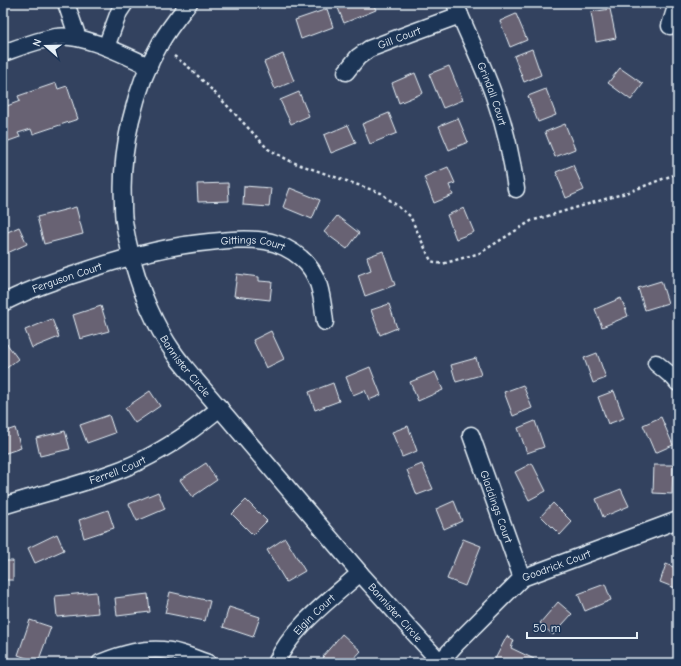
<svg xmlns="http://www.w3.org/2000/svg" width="681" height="666" viewBox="0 0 681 666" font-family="'Comic Neue',sans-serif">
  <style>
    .building { fill: #676273; stroke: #e8f1f8 }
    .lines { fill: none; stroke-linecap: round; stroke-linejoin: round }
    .street-casing { stroke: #e8f1f8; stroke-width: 19 }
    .path { stroke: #e8f1f8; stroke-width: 2.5; stroke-dasharray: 3 3; stroke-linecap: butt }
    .street { stroke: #1d3557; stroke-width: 16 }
    .labels { text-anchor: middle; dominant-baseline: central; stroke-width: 4; stroke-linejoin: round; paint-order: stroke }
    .street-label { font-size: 11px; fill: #e8f1f8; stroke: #1d3557 }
  </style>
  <rect width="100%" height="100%" fill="#33425f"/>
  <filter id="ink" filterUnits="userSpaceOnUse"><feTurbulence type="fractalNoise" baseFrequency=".025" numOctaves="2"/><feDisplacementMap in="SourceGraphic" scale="8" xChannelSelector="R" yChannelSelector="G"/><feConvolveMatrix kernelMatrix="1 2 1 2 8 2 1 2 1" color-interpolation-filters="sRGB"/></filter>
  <g filter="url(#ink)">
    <!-- building -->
    <path class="building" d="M336,3H373L376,10L344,23Z
      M491,3H504L492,7Z
      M327,9L333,27L301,39L295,20Z
      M610,9L616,38L596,42L591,12Z
      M516,14L527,40L510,47L500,21Z
      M532,49L541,75L524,82L514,56Z
      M283,54L294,81L275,89L264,62Z
      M449,66L463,100L443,108L429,74Z
      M620,68L643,84L631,100L608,83Z
      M415,73L423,93L399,103L392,83Z
      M56,83L58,89L67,86L78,119L33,134L31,129L18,133L20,137L3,143V97L7,106L20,101L18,96Z
      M546,89L556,115L538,122L528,96Z
      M299,92L309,116L291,124L280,100Z
      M389,113L397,133L370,144L362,124Z
      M458,118L468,142L449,150L439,126Z
      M565,124L575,149L555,157L545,132Z
      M348,125L356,143L331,153L324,135Z
      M573,165L584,190L566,198L556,172Z
      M448,167L455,183L449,185L453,195L434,203L424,177Z
      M228,183L229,201L198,202L197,184Z
      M244,186L271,188L269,207L243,205Z
      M290,188L320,200L312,219L283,207Z
      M76,207L83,234L44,244L37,217Z
      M464,208L474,232L456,239L447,215Z
      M337,216L359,233L347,249L324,232Z
      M19,227L27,244L3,255V234Z
      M383,251L395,285L365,296L358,275L371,270L367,257Z
      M237,274L259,277V281L272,282L270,300L234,296Z
      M661,281L668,303L645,310L638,288Z
      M621,298L628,316L602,327L595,309Z
      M389,304L397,328L380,335L371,310Z
      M101,306L109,331L80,339L73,315Z
      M52,319L59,337L32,348L25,330Z
      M271,331L284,359L266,368L253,340Z
      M7,344L18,359L3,371V347Z
      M597,353L606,378L593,383L584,358Z
      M476,358L481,375L456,382L451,365Z
      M370,367L381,395L369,400L365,390L353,395L346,377Z
      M435,372L443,390L418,401L410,382Z
      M333,383L339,401L315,410L309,392Z
      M523,385L532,408L513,416L504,392Z
      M150,391L160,406L135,423L125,408Z
      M614,391L624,418L608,424L598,397Z
      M109,415L115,433L87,443L80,425Z
      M661,417L673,445L655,453L643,425Z
      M535,421L544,447L527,453L518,428Z
      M408,426L417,451L402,457L392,432Z
      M15,428L21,448L3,454V432Z
      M65,431L70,449L40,456L36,438Z
      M206,463L217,480L192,497L180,480Z
      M532,463L546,491L529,500L515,472Z
      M422,464L433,489L417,495L407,470Z
      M654,465H673L672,494L653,493Z
      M621,489L629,506L603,517L596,499Z
      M158,492L165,509L137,521L129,504Z
      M246,500L267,521L253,535L232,514Z
      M454,501L462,521L444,529L436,509Z
      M553,503L572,522L560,535L541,516Z
      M108,510L114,528L84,538L79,520Z
      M57,534L64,550L35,563L28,548Z
      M285,538L305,571L286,582L267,550Z
      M463,539L481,546L465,586L447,579Z
      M3,561H13V580H3Z
      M666,564L678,569V589L660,582Z
      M605,584L611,600L585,611L578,594Z
      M96,592L98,613L57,617L55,596Z
      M170,592L210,601L205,621L165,613Z
      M148,594L150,612L117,616L115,598Z
      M558,602L572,614L553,635L540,623Z
      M229,607L260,617L253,637L223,627Z
      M30,620L51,627L38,662L18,655Z
      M342,634L361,651L350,663H318L324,657L323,656Z
      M507,636L514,640L511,648L534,659L531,663H498L494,661Z"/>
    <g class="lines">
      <!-- street casing -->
      <g class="street-casing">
        <g id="street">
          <path d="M66,3L78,38"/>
          <path id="s1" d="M189,3C179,16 169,28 161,42C134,88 120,151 123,203C123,209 123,215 124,221C128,249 138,283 149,308C156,324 165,340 174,353C180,362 187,369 193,377L360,573L441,663"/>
          <path id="s2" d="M455,3C468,36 485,68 496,102C506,130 512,159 516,189"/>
          <path d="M670,26L675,10L678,5"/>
          <path d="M106,47L119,12L125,3"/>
          <path d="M3,53C20,47 38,40 56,37C83,33 124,55 149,66"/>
          <path id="s3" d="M346,72L358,57L369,49L411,33L460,15"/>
          <path id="s4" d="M3,303C27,290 51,282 76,274C119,259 163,246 209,242C228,240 247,238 266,241C278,243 292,250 301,258C321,275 322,298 325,322"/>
          <path d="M656,363L674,378L678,383"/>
          <path id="s5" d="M471,435L522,578"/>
          <path id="s6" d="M3,506C40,494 77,486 114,472C140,463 166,448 189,432C199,425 210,416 220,408"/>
          <path id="s7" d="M440,662L458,642L522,578L678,520"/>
          <path d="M100,663C122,654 145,647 170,651C183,653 196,659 208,663"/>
          <path id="s8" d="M276,663C293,626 330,600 360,573"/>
        </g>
      </g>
      <!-- path -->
      <path class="path" d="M174,56L191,69L219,97L268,149L292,162L381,193L410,216L431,261L442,264L480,253L531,221L629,192L678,173"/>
      <!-- street -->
      <use href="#street" class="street"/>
    </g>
  </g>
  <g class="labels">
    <!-- street labels -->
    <g class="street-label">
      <text stroke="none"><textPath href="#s3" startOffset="65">Gill Court</textPath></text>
      <text stroke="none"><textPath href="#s2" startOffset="98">Grindall Court</textPath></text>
      <text stroke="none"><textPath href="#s4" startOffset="260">Gittings Court</textPath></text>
      <text stroke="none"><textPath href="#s4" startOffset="69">Ferguson Court</textPath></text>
      <text stroke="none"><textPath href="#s1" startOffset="393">Bannister Circle</textPath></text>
      <text stroke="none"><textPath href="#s6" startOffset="120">Ferrell Court</textPath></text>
      <text stroke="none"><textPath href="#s5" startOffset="76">Gladdings Court</textPath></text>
      <text stroke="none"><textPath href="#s7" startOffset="154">Goodrick Court</textPath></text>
      <text stroke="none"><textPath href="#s1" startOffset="717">Bannister Circle</textPath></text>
      <text stroke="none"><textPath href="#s8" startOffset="62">Elgin Court</textPath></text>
    </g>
  </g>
  <!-- margin -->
  <rect width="681" height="666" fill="none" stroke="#1d3557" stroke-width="16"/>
  <rect x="8" y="8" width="665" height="650" fill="none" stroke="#e8f1f8" stroke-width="1.5" filter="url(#ink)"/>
  <!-- north arrow -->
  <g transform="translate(46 46) rotate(290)" stroke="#1d3557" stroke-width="3" paint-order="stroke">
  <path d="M0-3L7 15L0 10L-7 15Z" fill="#e8f1f8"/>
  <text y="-6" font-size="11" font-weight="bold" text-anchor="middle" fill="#e8f1f8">N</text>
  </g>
  <!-- scale -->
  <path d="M527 632v6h110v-6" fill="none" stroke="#e8f1f8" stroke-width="2"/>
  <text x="533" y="632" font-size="12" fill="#e8f1f8" stroke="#1d3557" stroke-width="3" paint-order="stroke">50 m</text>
</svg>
